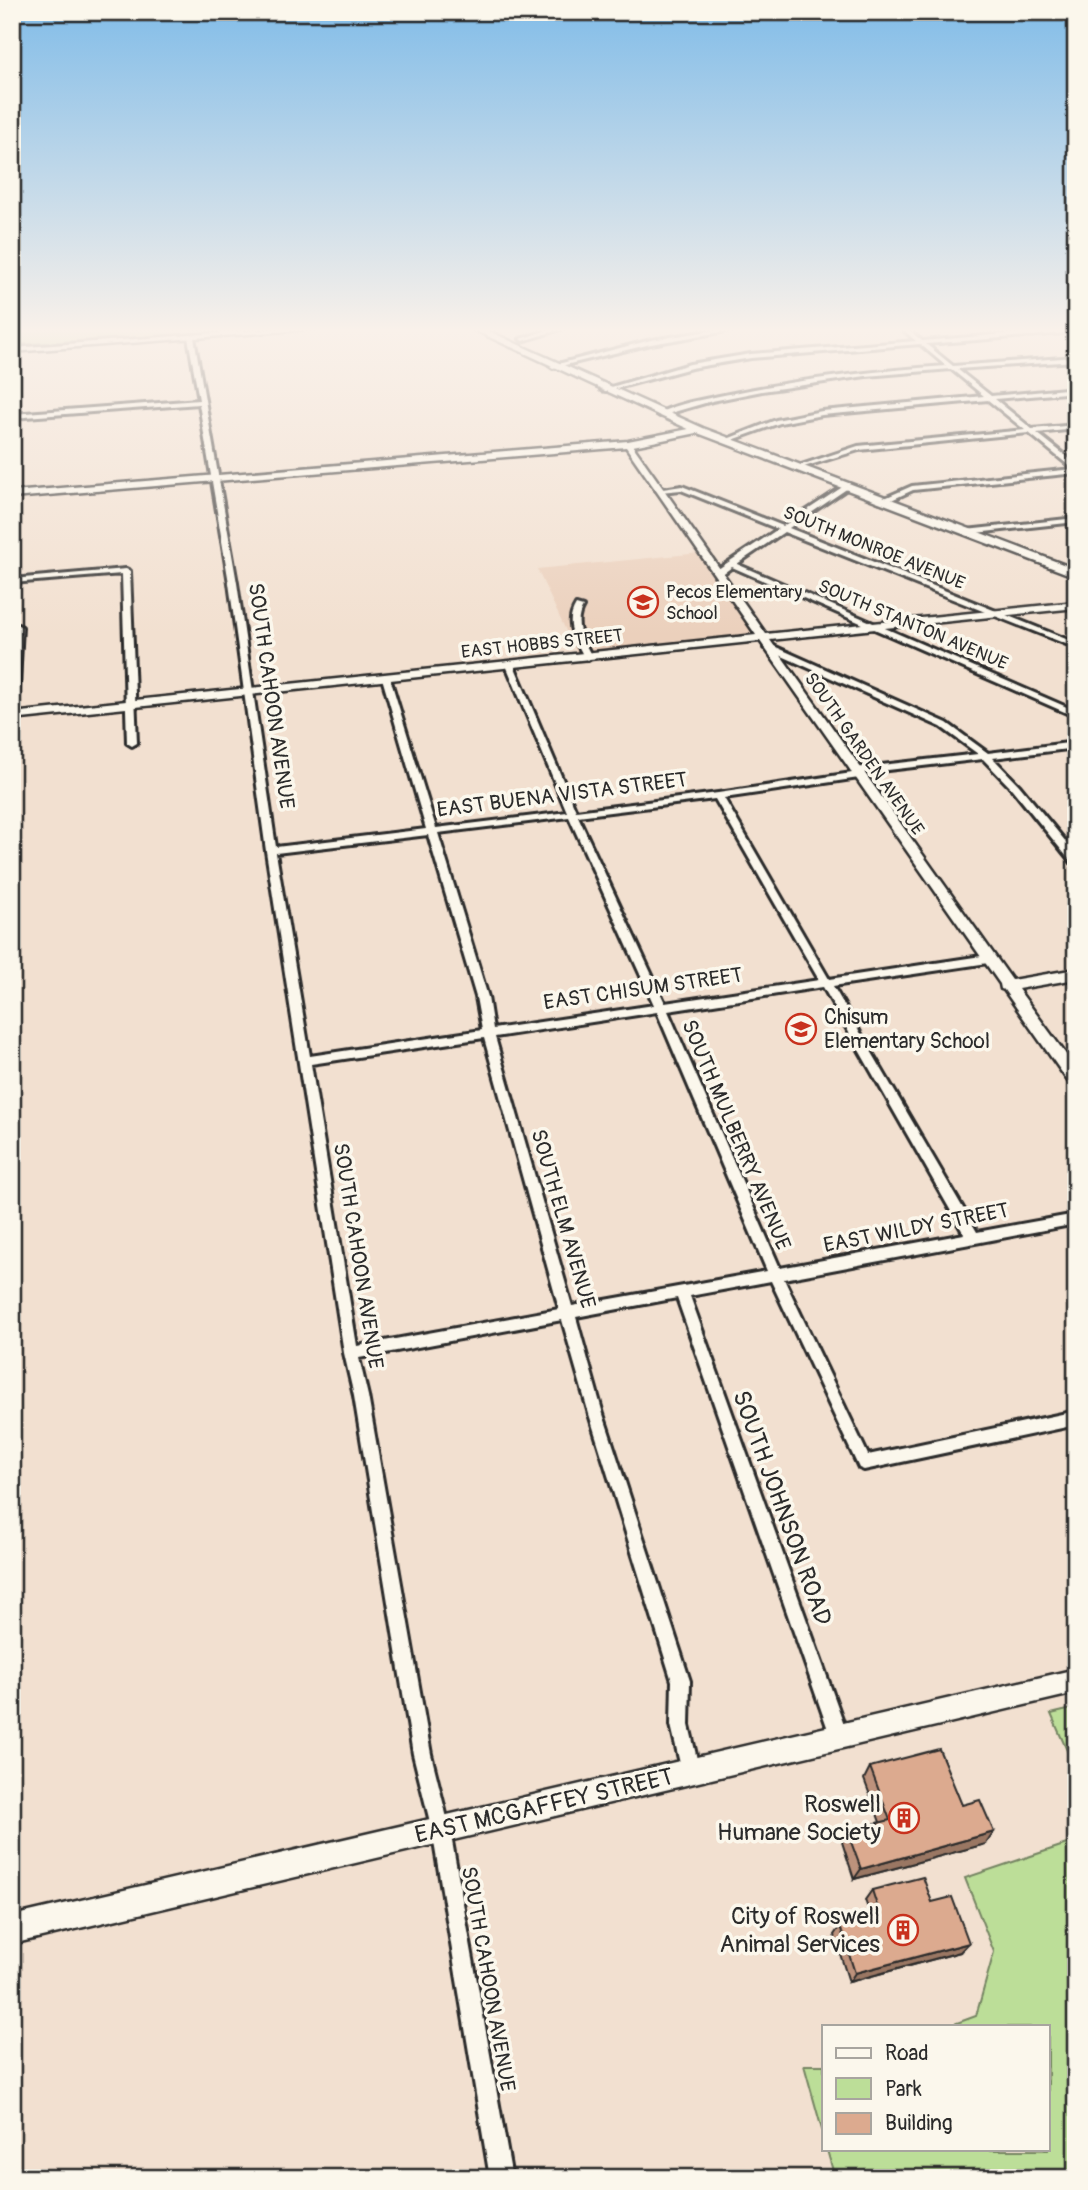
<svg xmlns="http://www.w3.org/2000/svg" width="1088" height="2190" viewBox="0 0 1088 2190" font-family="Pangolin,sans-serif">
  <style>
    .built { fill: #ebd0bc }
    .green { fill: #bcde98; stroke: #748462; stroke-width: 2 }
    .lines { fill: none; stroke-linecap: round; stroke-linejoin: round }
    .minor-casing { stroke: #2b2b2b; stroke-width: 6 }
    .tertiary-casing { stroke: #2b2b2b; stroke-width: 5 }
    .secondary-casing { stroke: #2b2b2b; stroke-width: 5 }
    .primary-casing { stroke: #2b2b2b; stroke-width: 5 }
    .minor { fill: #fbf7ec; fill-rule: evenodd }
    .tertiary { fill: #fbf7ec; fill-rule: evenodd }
    .secondary { fill: #fbf7ec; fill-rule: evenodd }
    .primary { fill: #fbf7ec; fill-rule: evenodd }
    .wall { fill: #bd927b; stroke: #2b2b2b; stroke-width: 2 }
    .shaded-wall { fill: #9a7764; stroke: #2b2b2b; stroke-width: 2 }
    .building { fill: #dcaa8f; stroke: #2b2b2b; stroke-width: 2 }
    .labels { text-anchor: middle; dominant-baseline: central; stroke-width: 7; stroke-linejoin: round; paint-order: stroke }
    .far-street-label { font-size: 18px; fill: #2b2b2b; stroke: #fbf7ec }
    .far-poi-label { font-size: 18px; fill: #2b2b2b; stroke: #fbf7ec; text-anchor: start }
    .street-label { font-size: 21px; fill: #2b2b2b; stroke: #fbf7ec }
    .poi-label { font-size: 21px; fill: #2b2b2b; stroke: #fbf7ec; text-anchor: start }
    .near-street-label { font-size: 24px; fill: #2b2b2b; stroke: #fbf7ec }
    .near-poi-label { font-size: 24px; fill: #2b2b2b; stroke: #fbf7ec; text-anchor: end }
  </style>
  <rect width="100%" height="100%" fill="#f2e0d0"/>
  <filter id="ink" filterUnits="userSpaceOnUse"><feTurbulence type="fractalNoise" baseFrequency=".0143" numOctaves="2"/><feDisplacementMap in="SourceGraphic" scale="14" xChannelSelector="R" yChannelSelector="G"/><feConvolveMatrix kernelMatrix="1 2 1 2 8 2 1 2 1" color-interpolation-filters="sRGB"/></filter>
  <g filter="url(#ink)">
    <!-- built -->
    <path class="built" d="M700,553L754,635L577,654L537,569Z"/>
    <!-- green -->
    <path class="green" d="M12,329V328L261,329L12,345Z
      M1076,1708V1771L1051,1714Z
      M1076,1841V2178H835L827,2150H1048V2027H946L976,2016L994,1952L965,1878Z
      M804,2065H824V2137Z"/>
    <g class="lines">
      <!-- minor casing -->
      <g class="minor-casing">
        <path id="minor" d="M554,328H564L523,341L520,339Z
          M728,328H744L651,344L553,368L550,366L651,340Z
          M901,328H907L922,341L1076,328V332L926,344L953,366L1076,357V361L957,369L991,396L1076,388V392L995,399L1032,429L1076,425V429L1037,433L1076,464V473L913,490L885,503L878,501L912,486L1073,469L1029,433L859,450L797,469L792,468L858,446L1025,430L988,400L822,415L780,423L727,442L722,441L776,420L822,411L984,396L951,369L866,376L762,391L712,401L660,416L657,414C677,403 706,399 729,394C801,379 873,371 946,366L920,344L751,358L691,368L606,391L601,390L690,364L751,354L916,341Z
          M191,335L194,337L237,583L276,847L426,829L382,678L386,675L390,678L436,828L567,812L506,665L510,662L514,665L576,811L718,793L852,773L850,771L855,768L978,754L941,727L764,648V644L767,643L947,723L988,753L1076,742V748L993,758L1019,785L1076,854V864L1072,863L1012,789L983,759L862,773L864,775L859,778L724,798L829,979L988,955L992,956L994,959L992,962L988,963L833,986L977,1232L1076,1214V1224L784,1279L868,1455L1076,1411V1425L864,1470L859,1468L771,1281L690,1296L849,1738L846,1744L840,1747L834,1744L831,1738L677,1298L576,1317L603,1414L690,1681L689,1725L700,1772L697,1778L691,1781L685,1778L682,1772L671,1725L672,1681L589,1414L562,1320L359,1358L368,1396L431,1754L450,1830L512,2178H490L432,1830L413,1754L354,1396L344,1353L266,851L229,583L199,404L12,418V414L199,400L188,337ZM715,799L819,980L665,1003L578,816ZM569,817L654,1005L493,1029L488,997L438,833ZM428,835L476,997L482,1030L310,1056L276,853ZM823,987L964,1234L780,1268L668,1011ZM657,1012L767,1271L572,1306L495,1037ZM484,1038L559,1309L357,1346L311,1064Z
          M682,486L783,526L844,486H848V488L789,528L1076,643V648L784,532L737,564L1076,711V717L732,567L721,575H715V571L778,529L681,490L660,492L656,490Z
          M1076,518V522L966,534L962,532L966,530Z
          M126,569L130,571L137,743L132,746L127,743L122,574L12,583V579Z
          M576,605L583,607C572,625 584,641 592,657L588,660L584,657C575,639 564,624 576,605Z
          M12,625H18L22,627L17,717L12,720Z"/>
      </g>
      <!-- tertiary casing -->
      <g class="tertiary-casing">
        <path id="tertiary" d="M285,328H326L12,352V348Z
          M699,427L702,428V432L633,446L766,634L1076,602V608L770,640L1012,980L1076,969V979L1018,989L1076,1068V1085L1070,1084L1004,990L1001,989L1000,984L760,641L12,720V713L756,635L626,447L12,498V492L628,441Z"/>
      </g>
      <!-- secondary casing -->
      <g class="secondary-casing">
        <path id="secondary" d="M1076,1669V1693L12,1944V1916Z"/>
      </g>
      <!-- primary casing -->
      <g class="primary-casing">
        <path id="primary" d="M470,328H482L703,428L1076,569V577L695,432Z"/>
      </g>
      <!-- minor -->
      <use href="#minor" class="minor"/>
      <!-- tertiary -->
      <use href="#tertiary" class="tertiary"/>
      <!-- secondary -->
      <use href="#secondary" class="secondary"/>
      <!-- primary -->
      <use href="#primary" class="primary"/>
    </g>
    <!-- wall -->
    <path class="wall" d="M870,1767L962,1805L986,1844L854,1879L842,1842L847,1831L880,1822L864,1779Z
      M872,1890L932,1902L960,1952L849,1982L834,1935L840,1926L871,1917L865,1900Z"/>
    <!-- shaded-wall -->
    <path class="shaded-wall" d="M994,1832L986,1844L854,1879L861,1869Z
      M969,1943L960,1952L849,1982L855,1973Z"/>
    <!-- building -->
    <path class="building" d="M939,1749L962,1805L980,1800L994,1832L861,1869L847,1831L890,1820L870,1767Z
      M923,1877L932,1902L952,1897L969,1943L855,1973L840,1926L880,1915L872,1890Z"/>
  </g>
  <!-- sky -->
  <linearGradient id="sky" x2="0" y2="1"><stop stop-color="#81bce8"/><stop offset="0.52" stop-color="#f9f1ea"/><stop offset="1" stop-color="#f9f1ea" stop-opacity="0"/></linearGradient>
  <rect width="1088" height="635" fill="url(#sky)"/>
  <!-- icons -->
  <defs>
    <g id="school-ring" transform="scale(1.575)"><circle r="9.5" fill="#fbf7ec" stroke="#c8321e" stroke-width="1.5"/><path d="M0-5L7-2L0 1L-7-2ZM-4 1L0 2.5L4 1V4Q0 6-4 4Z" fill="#c8321e"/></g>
    <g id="building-ring" transform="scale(1.575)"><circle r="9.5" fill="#fbf7ec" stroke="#c8321e" stroke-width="1.5"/><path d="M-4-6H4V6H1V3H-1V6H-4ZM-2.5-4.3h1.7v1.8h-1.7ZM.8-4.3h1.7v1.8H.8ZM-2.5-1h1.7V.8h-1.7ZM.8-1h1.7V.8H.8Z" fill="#c8321e"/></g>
  </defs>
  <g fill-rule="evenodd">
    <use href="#school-ring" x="643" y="602"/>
    <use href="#school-ring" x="801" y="1029"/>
    <use href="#building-ring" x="904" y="1818"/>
    <use href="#building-ring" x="903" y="1930"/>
  </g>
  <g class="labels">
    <!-- far-street labels -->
    <g class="far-street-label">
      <text transform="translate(874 548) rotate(22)">SOUTH MONROE AVENUE</text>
      <text transform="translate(913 625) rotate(23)">SOUTH STANTON AVENUE</text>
      <text transform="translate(542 644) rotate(-6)">EAST HOBBS STREET</text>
      <text transform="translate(864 754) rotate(55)">SOUTH GARDEN AVENUE</text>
    </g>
    <!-- far-poi labels -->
    <g class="far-poi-label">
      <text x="666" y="592">Pecos Elementary<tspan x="666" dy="21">School</tspan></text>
    </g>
    <!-- street labels -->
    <g class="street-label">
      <text transform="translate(271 696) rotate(82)">SOUTH CAHOON AVENUE</text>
      <text transform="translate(562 795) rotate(-7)">EAST BUENA VISTA STREET</text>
      <text transform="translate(643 989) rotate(-8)">EAST CHISUM STREET</text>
      <text transform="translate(736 1135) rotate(67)">SOUTH MULBERRY AVENUE</text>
      <text transform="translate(563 1219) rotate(74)">SOUTH ELM AVENUE</text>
      <text transform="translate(916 1228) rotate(-11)">EAST WILDY STREET</text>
      <text transform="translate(358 1256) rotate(81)">SOUTH CAHOON AVENUE</text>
      <text transform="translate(488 1979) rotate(80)">SOUTH CAHOON AVENUE</text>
    </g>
    <!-- poi labels -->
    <g class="poi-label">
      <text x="824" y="1017">Chisum<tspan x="824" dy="24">Elementary School</tspan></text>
    </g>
    <!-- near-street labels -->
    <g class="near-street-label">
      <text transform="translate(782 1508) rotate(70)">SOUTH JOHNSON ROAD</text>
      <text transform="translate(544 1806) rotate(-13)">EAST MCGAFFEY STREET</text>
    </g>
    <!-- near-poi labels -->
    <g class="near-poi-label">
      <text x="881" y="1804">Roswell<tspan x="881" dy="28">Humane Society</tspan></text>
      <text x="880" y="1916">City of Roswell<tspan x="880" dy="28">Animal Services</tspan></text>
    </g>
  </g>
  <!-- margin -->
  <rect width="1088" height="2190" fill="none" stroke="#fbf7ec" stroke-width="42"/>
  <rect x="21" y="21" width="1046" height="2148" fill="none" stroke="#2b2b2b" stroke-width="2.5" filter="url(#ink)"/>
  <!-- legend -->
  <rect x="822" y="2025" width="228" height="126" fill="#fbf7ec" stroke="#a8a59f" stroke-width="2"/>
  <rect x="836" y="2048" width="35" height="10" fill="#fbf7ec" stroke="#a8a59f" stroke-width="2"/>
  <text x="885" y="2060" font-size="21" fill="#2b2b2b">Road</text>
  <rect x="836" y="2078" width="35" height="21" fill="#bcde98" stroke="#a8a59f" stroke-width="2"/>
  <text x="885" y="2096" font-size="21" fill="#2b2b2b">Park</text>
  <rect x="836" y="2113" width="35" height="21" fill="#dcaa8f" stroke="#a8a59f" stroke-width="2"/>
  <text x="885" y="2130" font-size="21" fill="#2b2b2b">Building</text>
</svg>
